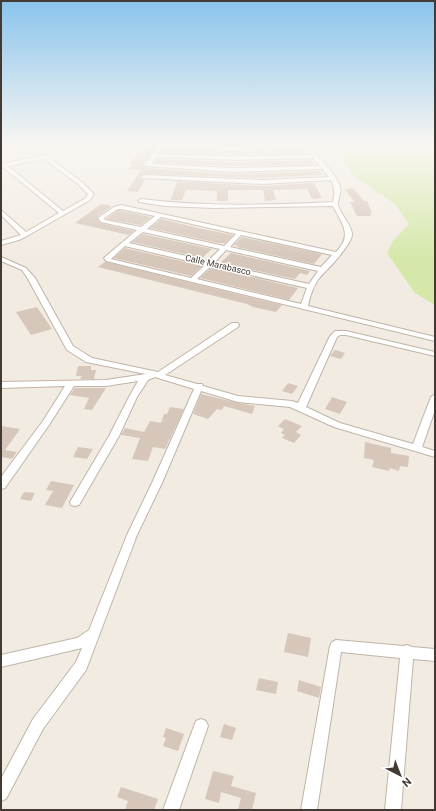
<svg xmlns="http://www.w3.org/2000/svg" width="436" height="811" viewBox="0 0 436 811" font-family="Roboto,sans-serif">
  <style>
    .green { fill: #d5e8a9 }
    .building { fill: #d6c7ba }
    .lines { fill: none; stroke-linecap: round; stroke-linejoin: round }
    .minor-casing { stroke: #c0b4a8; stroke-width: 2 }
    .minor { fill: #fff; fill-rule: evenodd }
    .labels { text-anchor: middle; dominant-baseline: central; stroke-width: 3; stroke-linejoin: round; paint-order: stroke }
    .far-street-label { font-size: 9px; fill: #433a33; stroke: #fff }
  </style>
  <rect width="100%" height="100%" fill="#f2ebe2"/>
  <!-- green -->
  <path class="green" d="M336,145H435V305L415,293L387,253L393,241L409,224L395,204L353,175Z"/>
  <!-- building -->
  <path class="building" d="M145,146L157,147L143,164L145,168L234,174L319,171L322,175L262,178L144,174L140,176L141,179L145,180L138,192L127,191L141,170L128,169L133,164H130Z
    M165,150L233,152L303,151L305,154L162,153Z
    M158,159L239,162L310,160L314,165L234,166L154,163Z
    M177,181L262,186L314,183L322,198L312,199L307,189L273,190L276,200L265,201L263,190H228V201H217V191L195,190H186L182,200H171Z
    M353,188L364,201H367L372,213H370L371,216H357L350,202H355L344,189Z
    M101,204L112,206L97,217L100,223L134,231L129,235L75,223Z
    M118,210H119L151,217L141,225L106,219Z
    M161,219L198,228L233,235L225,243H218L150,228Z
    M143,234L212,249L202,258L132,242Z
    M242,237L322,254L314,264L237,247L238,246L234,245Z
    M125,248L202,266L191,276L114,258Z
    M231,253L310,271L307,275L300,273L295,279L220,263Z
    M105,262H106L282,305L276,312L253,307L247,304L98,267Z
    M211,268H215L298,288L289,300L200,278Z
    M37,307L52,329L31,335L16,312Z
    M335,350L345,353L341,359L330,356Z
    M78,366H91V370H96L94,379H80L82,376H76Z
    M288,383L298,386L292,394L282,391Z
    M75,388H106L92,410L84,409L89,398L70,395Z
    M201,394L238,403L255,406L252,414L224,406L222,410L217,409L208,419L193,414Z
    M332,397L347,402L340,414L325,409Z
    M170,407L184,409L165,449L153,447L148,461L132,459L140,438L121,435L125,428L144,432L150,421L161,423L164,414H167Z
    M285,419L302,426L296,432L301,435L294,443L282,438L285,435L281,433L284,429L278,426Z
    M1,426L20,429L5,450L17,452L12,459L1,457Z
    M365,442L391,448V453L409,456L408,467L400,466L399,471L390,468L389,471L372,467L374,460L364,458Z
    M78,447L93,449L87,459L73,457Z
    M51,481L74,485L62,508L45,505L53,491L46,490Z
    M24,492L35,493L31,501L20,499Z
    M288,633L311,638L308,657L284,652Z
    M259,678L278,682L276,694L256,690Z
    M299,680L321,687L319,698L297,691Z
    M224,724L236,728L232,740L220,737Z
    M166,728L184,734L178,751L163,746L166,738L163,737Z
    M213,771L234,776L231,786L256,793L252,810H238L241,798L221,792L219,803L205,799Z
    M121,787L158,799L154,810H125L128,801L117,797Z"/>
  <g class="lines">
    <!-- minor casing -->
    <g class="minor-casing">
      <path id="minor" d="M5,145H13L1,150V146Z
        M161,145L233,147L309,146C318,157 337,174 340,187C342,193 337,200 338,205C341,215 350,223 352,233C354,242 329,268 324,273C315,281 310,295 308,306L435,337V341L106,261L104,258L105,257L137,230L101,222L98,218L114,207L121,205L336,252C353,235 342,224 333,206L214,208L165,206L139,202L138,201L141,199C205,207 268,205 333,202C335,194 335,188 331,180L262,184L142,178V176L144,175L262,180L329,177L322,169L234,172L145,166L144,165L152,154ZM164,148L233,151L306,149L311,155L239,156L159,154ZM157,157L239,160L313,158L320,166L234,168L151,164ZM118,209H121L155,216L141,227L105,220L104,218ZM161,217L236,234L224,246L147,229ZM143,232L220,249L208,261L129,243ZM241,235L332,255L321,267L230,247ZM125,246L205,265L191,278L111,259ZM226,250L318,271L309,284L214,263ZM211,266L307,288L301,304L197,279Z
        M45,155L82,182L94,194L90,200L27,236L19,240L1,245V241L21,235L1,215V210L26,232L59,213L3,167L1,168V164ZM44,159L78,184L88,194L86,198L63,211L8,166Z
        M1,257L26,268L35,278L73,346L92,358L158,372L232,323H238L239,325L238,327L165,375L197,384H202L203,386L238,396L292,401L298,403L330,336L335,331H346L435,352V356L346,335H340L337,337L306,407L340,423L413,444L431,397L435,394V410L422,447L435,451V457L334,427L290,407L238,402L201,391L162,483L137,535L86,670L43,729L6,799L1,801V779L33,719L76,662L82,648L1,667V655L77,638L89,630L127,535L152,483L194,389L155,377L148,380L137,397L119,436L79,505L75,506L71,505L70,502L109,436L129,397L138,381L106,386H74L49,425L5,488L1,489V477L43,421L65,386L1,388V382L106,380L146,374L86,362L67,350L28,279L22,270L1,261Z
        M336,640L404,646L407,645L412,647L435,649V661L413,659L401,810H385L400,658L341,652L317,810H301L330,646L332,642Z
        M201,719L206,721L208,726L179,810H163L194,726L196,721Z"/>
    </g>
    <!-- minor -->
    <use href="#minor" class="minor"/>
  </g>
  <!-- sky -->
  <linearGradient id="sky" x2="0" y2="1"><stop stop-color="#89c4ec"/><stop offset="0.56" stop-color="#f9f6f2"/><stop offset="1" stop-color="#f9f6f2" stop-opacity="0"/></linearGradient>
  <rect width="436" height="259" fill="url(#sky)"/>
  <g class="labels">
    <!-- far-street labels -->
    <g class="far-street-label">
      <text transform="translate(218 265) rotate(13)">Calle Marabasco</text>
    </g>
  </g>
  <!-- border -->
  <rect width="436" height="811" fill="none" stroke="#433a33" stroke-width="4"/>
  <!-- north arrow -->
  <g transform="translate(400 775) rotate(138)" stroke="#ffffff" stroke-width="3" paint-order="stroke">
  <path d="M0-3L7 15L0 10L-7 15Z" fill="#433a33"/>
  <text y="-6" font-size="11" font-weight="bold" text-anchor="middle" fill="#433a33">N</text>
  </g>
</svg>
